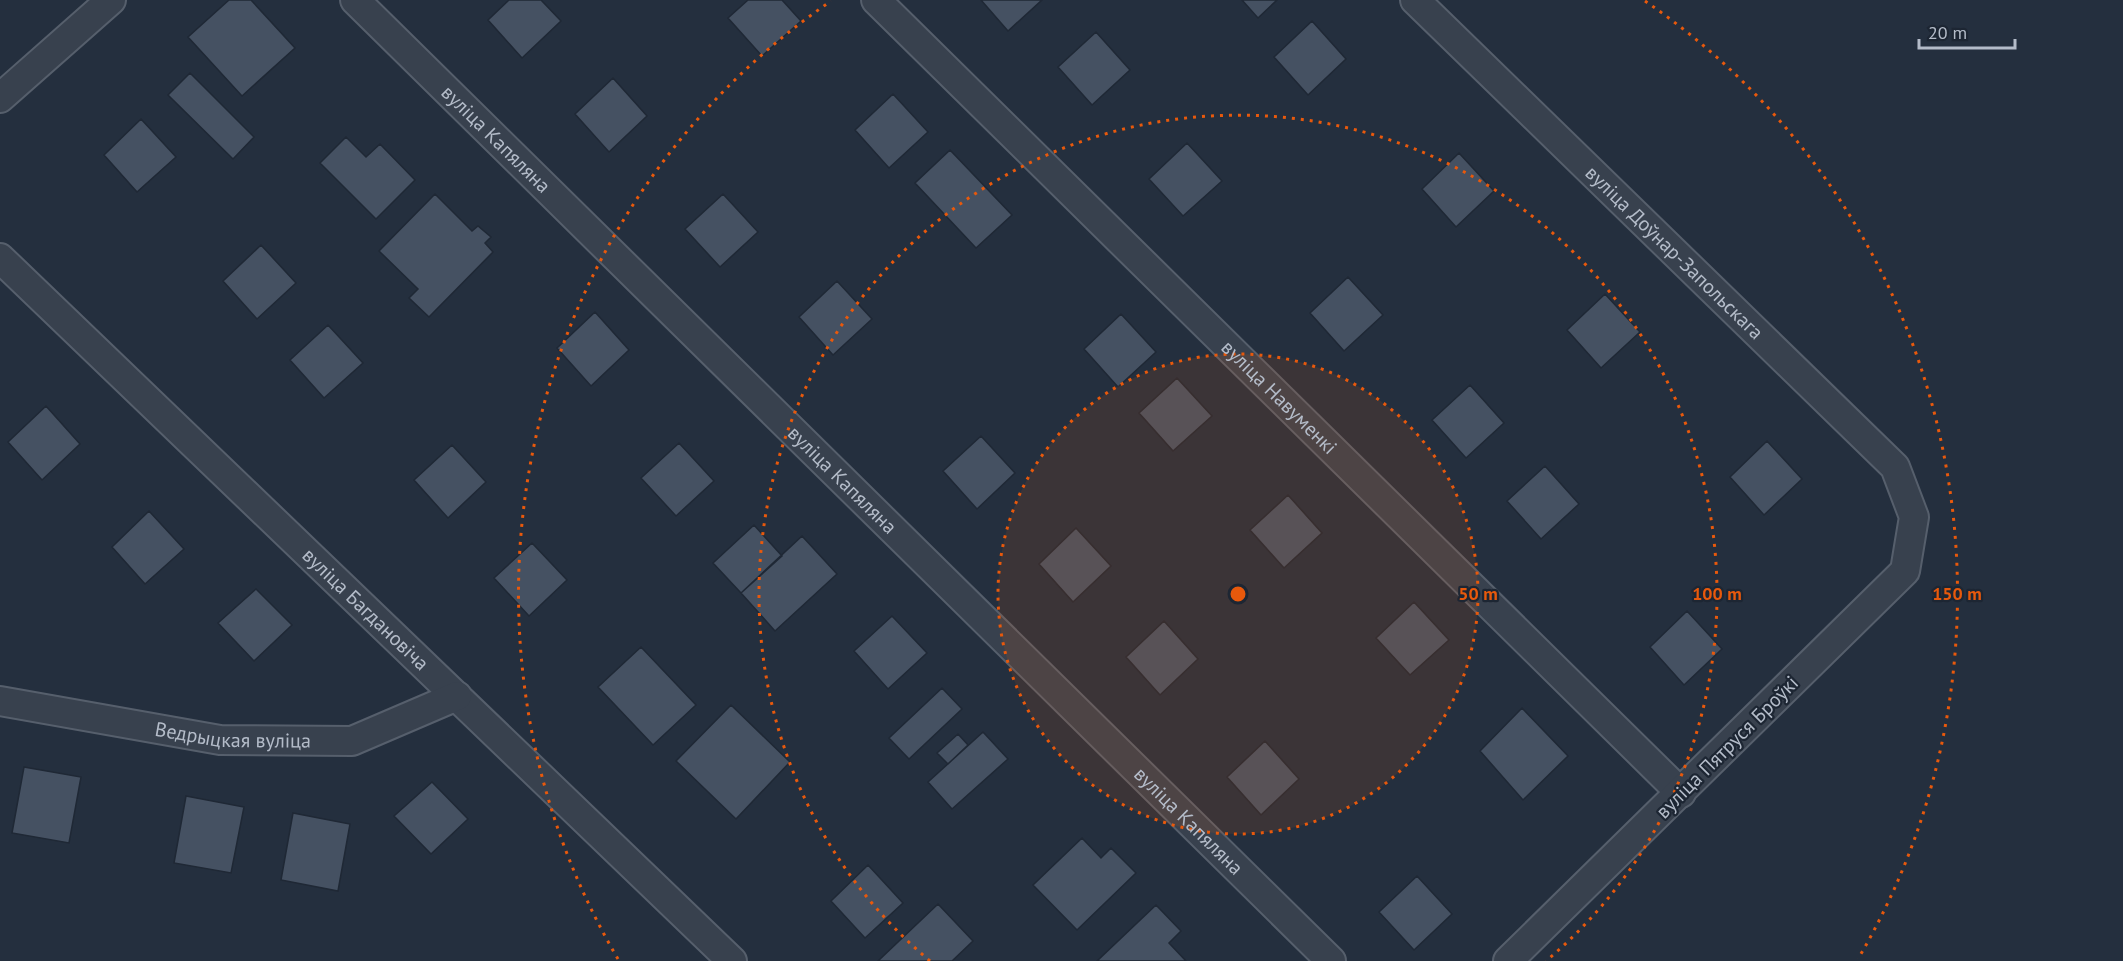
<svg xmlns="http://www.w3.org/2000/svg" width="2123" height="961" viewBox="0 0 2123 961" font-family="'PT Sans',sans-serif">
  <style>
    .building { fill: #455162; stroke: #1f2835; stroke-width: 1.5 }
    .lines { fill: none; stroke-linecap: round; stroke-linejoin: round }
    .street-casing { stroke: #565f6c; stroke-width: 32 }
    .street { stroke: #38414e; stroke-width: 28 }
    .ring { fill: none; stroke: #e8590c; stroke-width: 3; stroke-dasharray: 3 6 }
    .labels { text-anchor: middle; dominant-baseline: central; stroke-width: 4.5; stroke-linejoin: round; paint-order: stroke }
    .street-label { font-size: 20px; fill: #b4bcc9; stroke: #1d2633 }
    .centre { fill: #e8590c; stroke: #1d2633; stroke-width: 3 }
    .ring-label { font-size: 18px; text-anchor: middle; font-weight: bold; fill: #e8590c; stroke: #1d2633; stroke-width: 4.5; stroke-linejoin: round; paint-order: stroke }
  </style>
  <rect width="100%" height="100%" fill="#242f3e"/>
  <!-- building -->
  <path class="building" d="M229,0H251L295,48L242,96L188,37Z
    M509,0H541L561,21L522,58L488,20Z
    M748,0H782L801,21L762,56L728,18Z
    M981,0H1042L1008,31Z
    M1242,0H1277L1258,18Z
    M1312,21L1346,59L1308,95L1274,57Z
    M1096,32L1130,70L1092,105L1058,67Z
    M190,73L254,137L233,159L168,95Z
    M613,78L647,116L609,152L575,114Z
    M893,94L928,132L889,168L855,130Z
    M141,119L176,157L137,192L104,155Z
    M346,137L366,157L380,144L415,180L376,219L320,163Z
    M1187,143L1222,181L1183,216L1149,179Z
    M950,150L1012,215L976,248L915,183Z
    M1459,153L1494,191L1456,227L1422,189Z
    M435,194L472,231L478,226L491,237L485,243L493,252L429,317L409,298L418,289L379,251Z
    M723,194L758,232L720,267L685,229Z
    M261,245L296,283L257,319L223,281Z
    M1348,277L1383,315L1344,351L1310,313Z
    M837,281L872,319L833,355L799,317Z
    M1605,294L1640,332L1601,368L1567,330Z
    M595,312L629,350L591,386L557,348Z
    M1121,314L1156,352L1118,387L1084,349Z
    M328,325L363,363L324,398L290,360Z
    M1177,378L1212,416L1173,451L1139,413Z
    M1470,385L1504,423L1466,458L1432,420Z
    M46,406L80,444L42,480L8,442Z
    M981,436L1015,473L977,509L943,471Z
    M1767,441L1802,479L1764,515L1730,477Z
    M679,443L714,481L676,516L641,478Z
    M452,445L486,482L448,518L414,480Z
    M1545,466L1579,504L1541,539L1507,501Z
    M1288,495L1322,533L1284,568L1250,530Z
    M149,511L184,549L145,584L112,547Z
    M754,525L782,556L741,593L713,563Z
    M1076,528L1111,566L1073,602L1039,564Z
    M802,536L837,574L775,631L741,593Z
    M532,543L567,580L529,616L494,578Z
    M256,589L292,625L254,661L218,623Z
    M1414,602L1449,640L1410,675L1376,638Z
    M1687,611L1722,649L1684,685L1650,647Z
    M892,616L927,653L888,689L854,651Z
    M1164,621L1198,659L1160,695L1126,657Z
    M641,647L696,705L653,745L598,687Z
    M942,688L962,709L909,759L889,738Z
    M731,705L790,762L736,819L676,761Z
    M1522,708L1568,756L1523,800L1480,751Z
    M983,732L1008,759L952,809L928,782Z
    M958,734L968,745L948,764L937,753Z
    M1265,741L1299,779L1261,815L1227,777Z
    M24,767L81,777L69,843L12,833Z
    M432,782L468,819L431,854L394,816Z
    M186,796L244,807L231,873L174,863Z
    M293,813L350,824L338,891L281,880Z
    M1082,838L1101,858L1111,848L1136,873L1077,930L1033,885Z
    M868,865L903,903L865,938L831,901Z
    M1417,876L1452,914L1414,950L1379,912Z
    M938,904L973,941L952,961H878Z
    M1156,905L1181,931L1169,943L1186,961H1097Z"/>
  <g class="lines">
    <!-- street casing -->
    <g class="street-casing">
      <g id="street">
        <path id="s1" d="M355,0L1331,961"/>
        <path id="s2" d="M876,0L1681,793"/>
        <path id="s3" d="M1415,0L1895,467L1914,517L1905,571L1508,961"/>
        <path d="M0,98L111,0"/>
        <path id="s4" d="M0,258L732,961"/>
        <path id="s5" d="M0,701L220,740L352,741L457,696"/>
      </g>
    </g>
    <!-- street -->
    <use href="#street" class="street"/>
  </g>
  <!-- distance rings -->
  <circle cx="1238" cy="594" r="240" fill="#e8590c" fill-opacity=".12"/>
  <g class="ring">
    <circle cx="1238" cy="594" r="240"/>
    <path d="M930 961A479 479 0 1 1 1546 961"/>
    <path d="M618 959A719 719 0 0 1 831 1M1645 1A719 719 0 0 1 1858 959"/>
  </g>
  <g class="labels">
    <!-- street labels -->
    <g class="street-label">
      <text stroke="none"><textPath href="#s1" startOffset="198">вуліца Капяляна</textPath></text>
      <text stroke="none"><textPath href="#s3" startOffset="362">вуліца Доўнар-Запольскага</textPath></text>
      <text stroke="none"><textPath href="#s2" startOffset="566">вуліца Навуменкі</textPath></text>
      <text stroke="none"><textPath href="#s1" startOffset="684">вуліца Капяляна</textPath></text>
      <text stroke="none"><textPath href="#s4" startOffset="507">вуліца Багдановіча</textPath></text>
      <text stroke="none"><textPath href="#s5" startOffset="236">Ведрыцкая вуліца</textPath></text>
      <text transform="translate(1727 747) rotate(-45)">вуліца Пятруся Броўкі</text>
      <text stroke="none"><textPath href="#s1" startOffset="1170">вуліца Капяляна</textPath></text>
    </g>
  </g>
  <circle cx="1238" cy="594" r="9" class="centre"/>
  <g class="ring-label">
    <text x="1478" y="600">50 m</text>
    <text x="1717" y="600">100 m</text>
    <text x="1957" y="600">150 m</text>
  </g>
  <!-- scale -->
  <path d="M1919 39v9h96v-9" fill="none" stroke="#b4bcc9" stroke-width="3"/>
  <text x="1928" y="39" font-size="18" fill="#b4bcc9" stroke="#1d2633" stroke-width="4.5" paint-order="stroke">20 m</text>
</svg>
